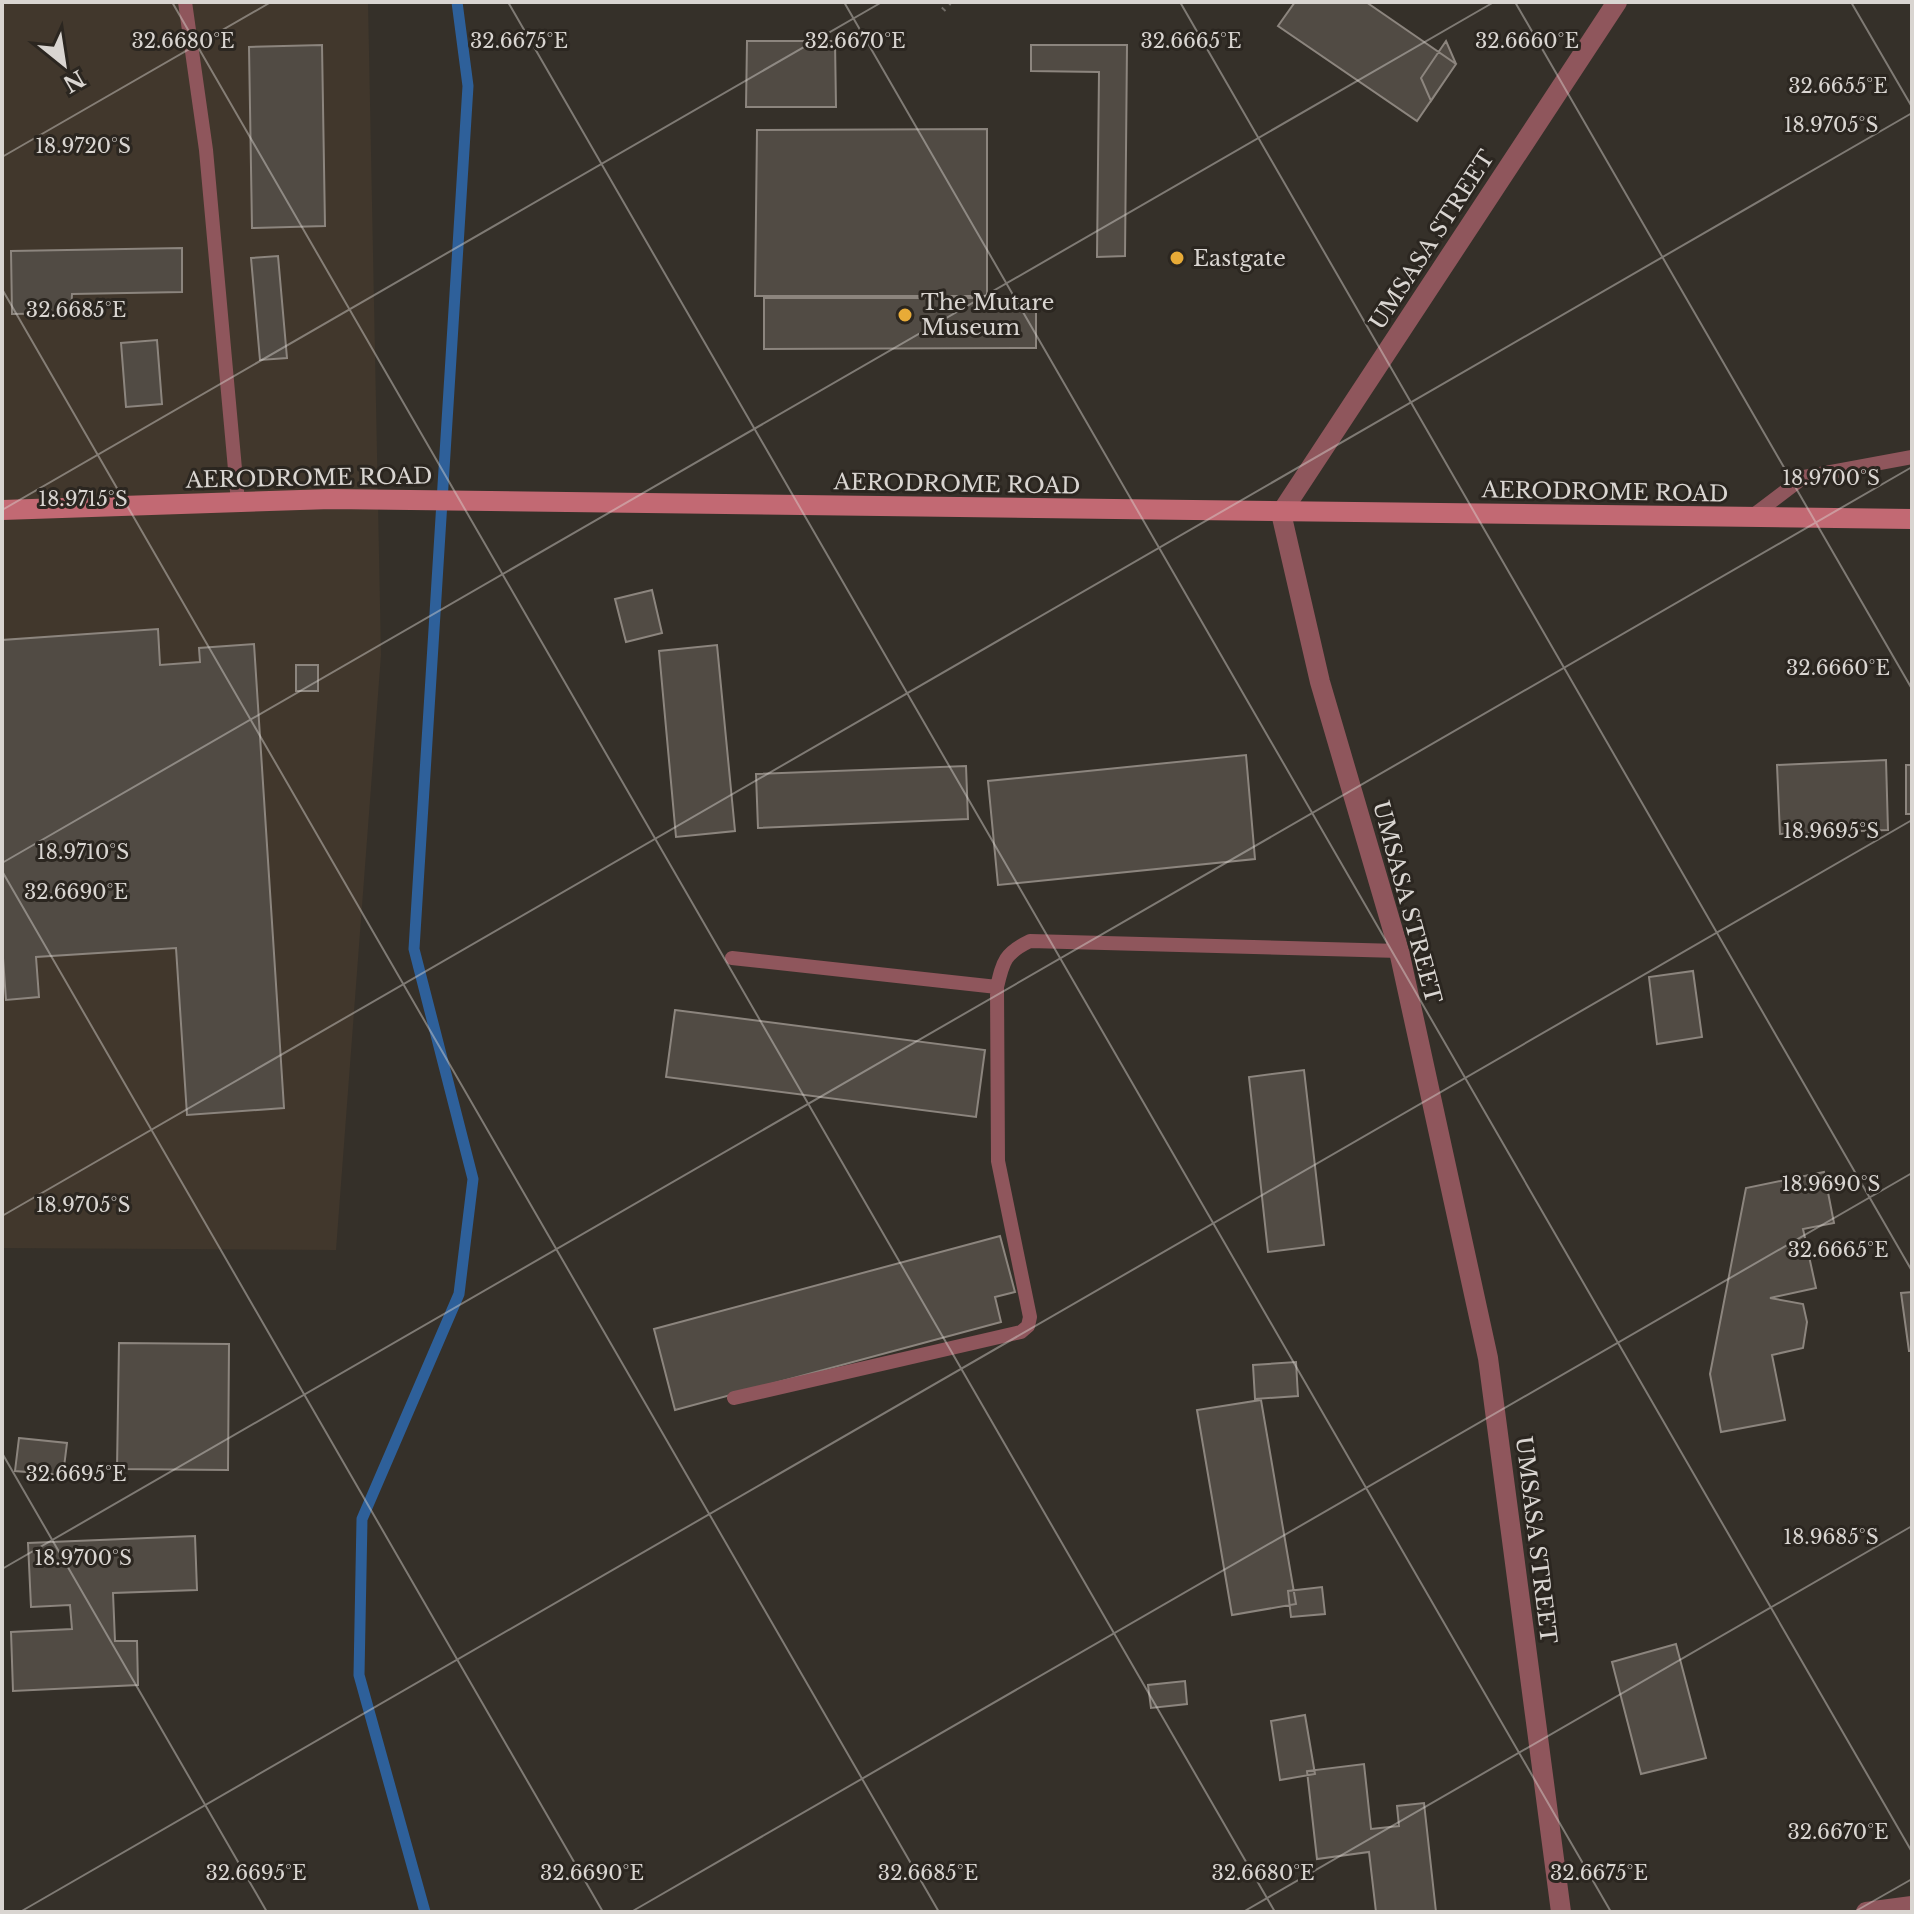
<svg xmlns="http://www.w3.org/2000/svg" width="1914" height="1914" viewBox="0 0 1914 1914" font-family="'Libre Baskerville',serif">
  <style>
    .built { fill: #41372c }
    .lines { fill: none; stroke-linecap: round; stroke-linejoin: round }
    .stream { stroke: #2e609a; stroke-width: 11 }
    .building { fill: #514b44; stroke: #8c857e; stroke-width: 2 }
    .path { stroke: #716c67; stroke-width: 5; stroke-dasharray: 2 6; stroke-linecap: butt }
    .lane { stroke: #8f565c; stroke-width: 14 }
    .street { stroke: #8f565c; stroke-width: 20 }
    .secondary { stroke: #c26973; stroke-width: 20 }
    .ticks { fill: none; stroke: #d9d5d1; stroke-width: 2; stroke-opacity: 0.45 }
    .poi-dot { fill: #e8ab37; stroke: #2b2620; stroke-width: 3 }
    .labels { text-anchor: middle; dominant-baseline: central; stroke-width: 6; stroke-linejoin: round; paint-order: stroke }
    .street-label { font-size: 22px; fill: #d9d5d1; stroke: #2b2620 }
    .poi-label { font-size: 22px; fill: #d9d5d1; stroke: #2b2620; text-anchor: start }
    .ticks-label { font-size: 20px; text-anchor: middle; fill: #d9d5d1; stroke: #2b2620; stroke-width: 6; stroke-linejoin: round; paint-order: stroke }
  </style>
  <rect width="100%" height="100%" fill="#353029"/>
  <!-- built -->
  <path class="built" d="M2,2H368L381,655L336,1250L2,1248Z"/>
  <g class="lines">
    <!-- stream -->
    <path class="stream" d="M425,1912L359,1675L362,1519L459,1294L473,1179L414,949L468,86L457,2"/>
  </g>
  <!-- building -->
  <path class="building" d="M1295,2H1366L1456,64L1417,121L1278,26Z
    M747,41H835L836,107H746Z
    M1446,41L1456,64L1431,101L1421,78Z
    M322,45L325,226L252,228L249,47Z
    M1031,45H1127L1125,256L1097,257L1099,72L1031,71Z
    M987,129V296H755L757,130Z
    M182,248V292L72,294L71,313L12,314L11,251Z
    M278,256L287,358L260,360L251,258Z
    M764,298H1036V348L764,349Z
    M157,340L162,404L126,407L121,343Z
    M652,590L662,633L626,642L615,599Z
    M158,629L160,665L200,662L199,648L254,644L284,1108L187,1115L176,948L36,957L39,997L6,1000L2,944V640Z
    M717,645L735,831L676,837L659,651Z
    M296,665H318V691H296Z
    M1246,755L1255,859L998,885L988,781Z
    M1886,760L1888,830L1780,834L1777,765Z
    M1906,765H1912V814H1906Z
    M966,766L968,819L758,828L756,774Z
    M1693,971L1702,1037L1657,1044L1649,977Z
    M675,1010L985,1050L976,1117L666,1077Z
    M1304,1070L1324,1245L1268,1252L1249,1077Z
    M1824,1172L1834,1223L1803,1229L1816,1288L1770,1298L1803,1304L1807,1322L1803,1348L1772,1355L1785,1420L1721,1432L1710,1374L1746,1188Z
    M1000,1236L1015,1292L995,1297L1001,1322L675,1410L654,1329Z
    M1912,1292V1351H1909L1901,1293Z
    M119,1343L229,1344L228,1470L117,1469Z
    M1296,1362L1298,1396L1255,1399L1253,1365Z
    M1261,1400L1296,1604L1232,1615L1197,1410Z
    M19,1438L67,1443L63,1475L15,1471Z
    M195,1536L197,1590L113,1593L115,1641H137L138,1685L13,1691L11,1632L72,1629L70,1605L31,1607L28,1543Z
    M1322,1587L1325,1614L1291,1617L1288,1591Z
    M1676,1644L1706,1758L1641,1774L1612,1662Z
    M1185,1681L1187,1704L1151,1708L1148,1685Z
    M1305,1715L1315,1774L1280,1780L1271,1721Z
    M1364,1764L1371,1829L1399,1826L1397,1806L1424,1803L1436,1912H1376L1369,1852L1317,1859L1307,1771Z"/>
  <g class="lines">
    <!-- path -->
    <path class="path" d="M943,10L950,2"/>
    <!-- lane -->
    <path class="lane" d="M185,2L206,150L238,502
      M1751,517L1804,477L1912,457
      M732,958L997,987
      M734,1398L1021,1332L1028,1326L1030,1317L998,1161L997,987C1003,961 1005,953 1030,941L1399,951"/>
    <!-- street -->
    <path class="street" d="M1561,1912L1488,1358L1399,951L1320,682L1281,513L1617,2
      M1866,1912L1912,1906"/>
    <!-- secondary -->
    <path class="secondary" d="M2,510L331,499L1912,519"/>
  </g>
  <!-- ticks -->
  <path class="ticks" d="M172,2L1275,1912M508,2L1611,1912M844,2L1912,1852M1180,2L1912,1271M1515,2L1912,689M1851,2L1912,107M2,157L271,2M2,289L939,1912M2,510L882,2M2,863L1494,2M2,871L603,1912M2,1216L1912,113M2,1453L267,1912M2,1569L1912,467M20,1912L1912,820M631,1912L1912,1173M1243,1912L1912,1526M1854,1912L1912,1879"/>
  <!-- markers -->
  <g class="poi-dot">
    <circle cx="1177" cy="258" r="8"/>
    <circle cx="905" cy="315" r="8"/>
  </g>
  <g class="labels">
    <!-- street labels -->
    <g class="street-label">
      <text transform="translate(1432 240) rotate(-57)">UMSASA STREET</text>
      <text transform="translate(309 478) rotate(-1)">AERODROME ROAD</text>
      <text transform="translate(957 484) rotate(1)">AERODROME ROAD</text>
      <text transform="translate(1605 492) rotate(1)">AERODROME ROAD</text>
      <text transform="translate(1407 902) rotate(75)">UMSASA STREET</text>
      <text transform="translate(1536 1540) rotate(83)">UMSASA STREET</text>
    </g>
    <!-- poi labels -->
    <g class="poi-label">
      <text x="1193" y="258">Eastgate</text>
      <text x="921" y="302">The Mutare<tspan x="921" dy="25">Museum</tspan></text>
    </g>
  </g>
  <g class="ticks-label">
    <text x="1191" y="48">32.6665°E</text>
    <text x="183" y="48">32.6680°E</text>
    <text x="519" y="48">32.6675°E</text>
    <text x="855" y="48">32.6670°E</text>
    <text x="1527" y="48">32.6660°E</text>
    <text x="1838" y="93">32.6655°E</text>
    <text x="1831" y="132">18.9705°S</text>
    <text x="83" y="153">18.9720°S</text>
    <text x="76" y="317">32.6685°E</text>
    <text x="1831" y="485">18.9700°S</text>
    <text x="83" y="506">18.9715°S</text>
    <text x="1838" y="675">32.6660°E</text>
    <text x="1831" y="838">18.9695°S</text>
    <text x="83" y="859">18.9710°S</text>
    <text x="76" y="899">32.6690°E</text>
    <text x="1831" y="1191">18.9690°S</text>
    <text x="83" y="1212">18.9705°S</text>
    <text x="1838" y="1257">32.6665°E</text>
    <text x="76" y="1481">32.6695°E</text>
    <text x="1831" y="1544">18.9685°S</text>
    <text x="83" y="1565">18.9700°S</text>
    <text x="1838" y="1839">32.6670°E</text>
    <text x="256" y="1880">32.6695°E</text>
    <text x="592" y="1880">32.6690°E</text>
    <text x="928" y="1880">32.6685°E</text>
    <text x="1263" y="1880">32.6680°E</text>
    <text x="1599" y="1880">32.6675°E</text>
  </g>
  <!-- border -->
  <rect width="1914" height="1914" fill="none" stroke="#d9d5d1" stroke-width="8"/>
  <!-- north arrow -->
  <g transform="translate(64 64) rotate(150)" stroke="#2b2620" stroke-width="6" paint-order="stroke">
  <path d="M0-6L14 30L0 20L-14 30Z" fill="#d9d5d1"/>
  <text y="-12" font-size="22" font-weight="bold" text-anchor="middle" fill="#d9d5d1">N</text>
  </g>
</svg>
